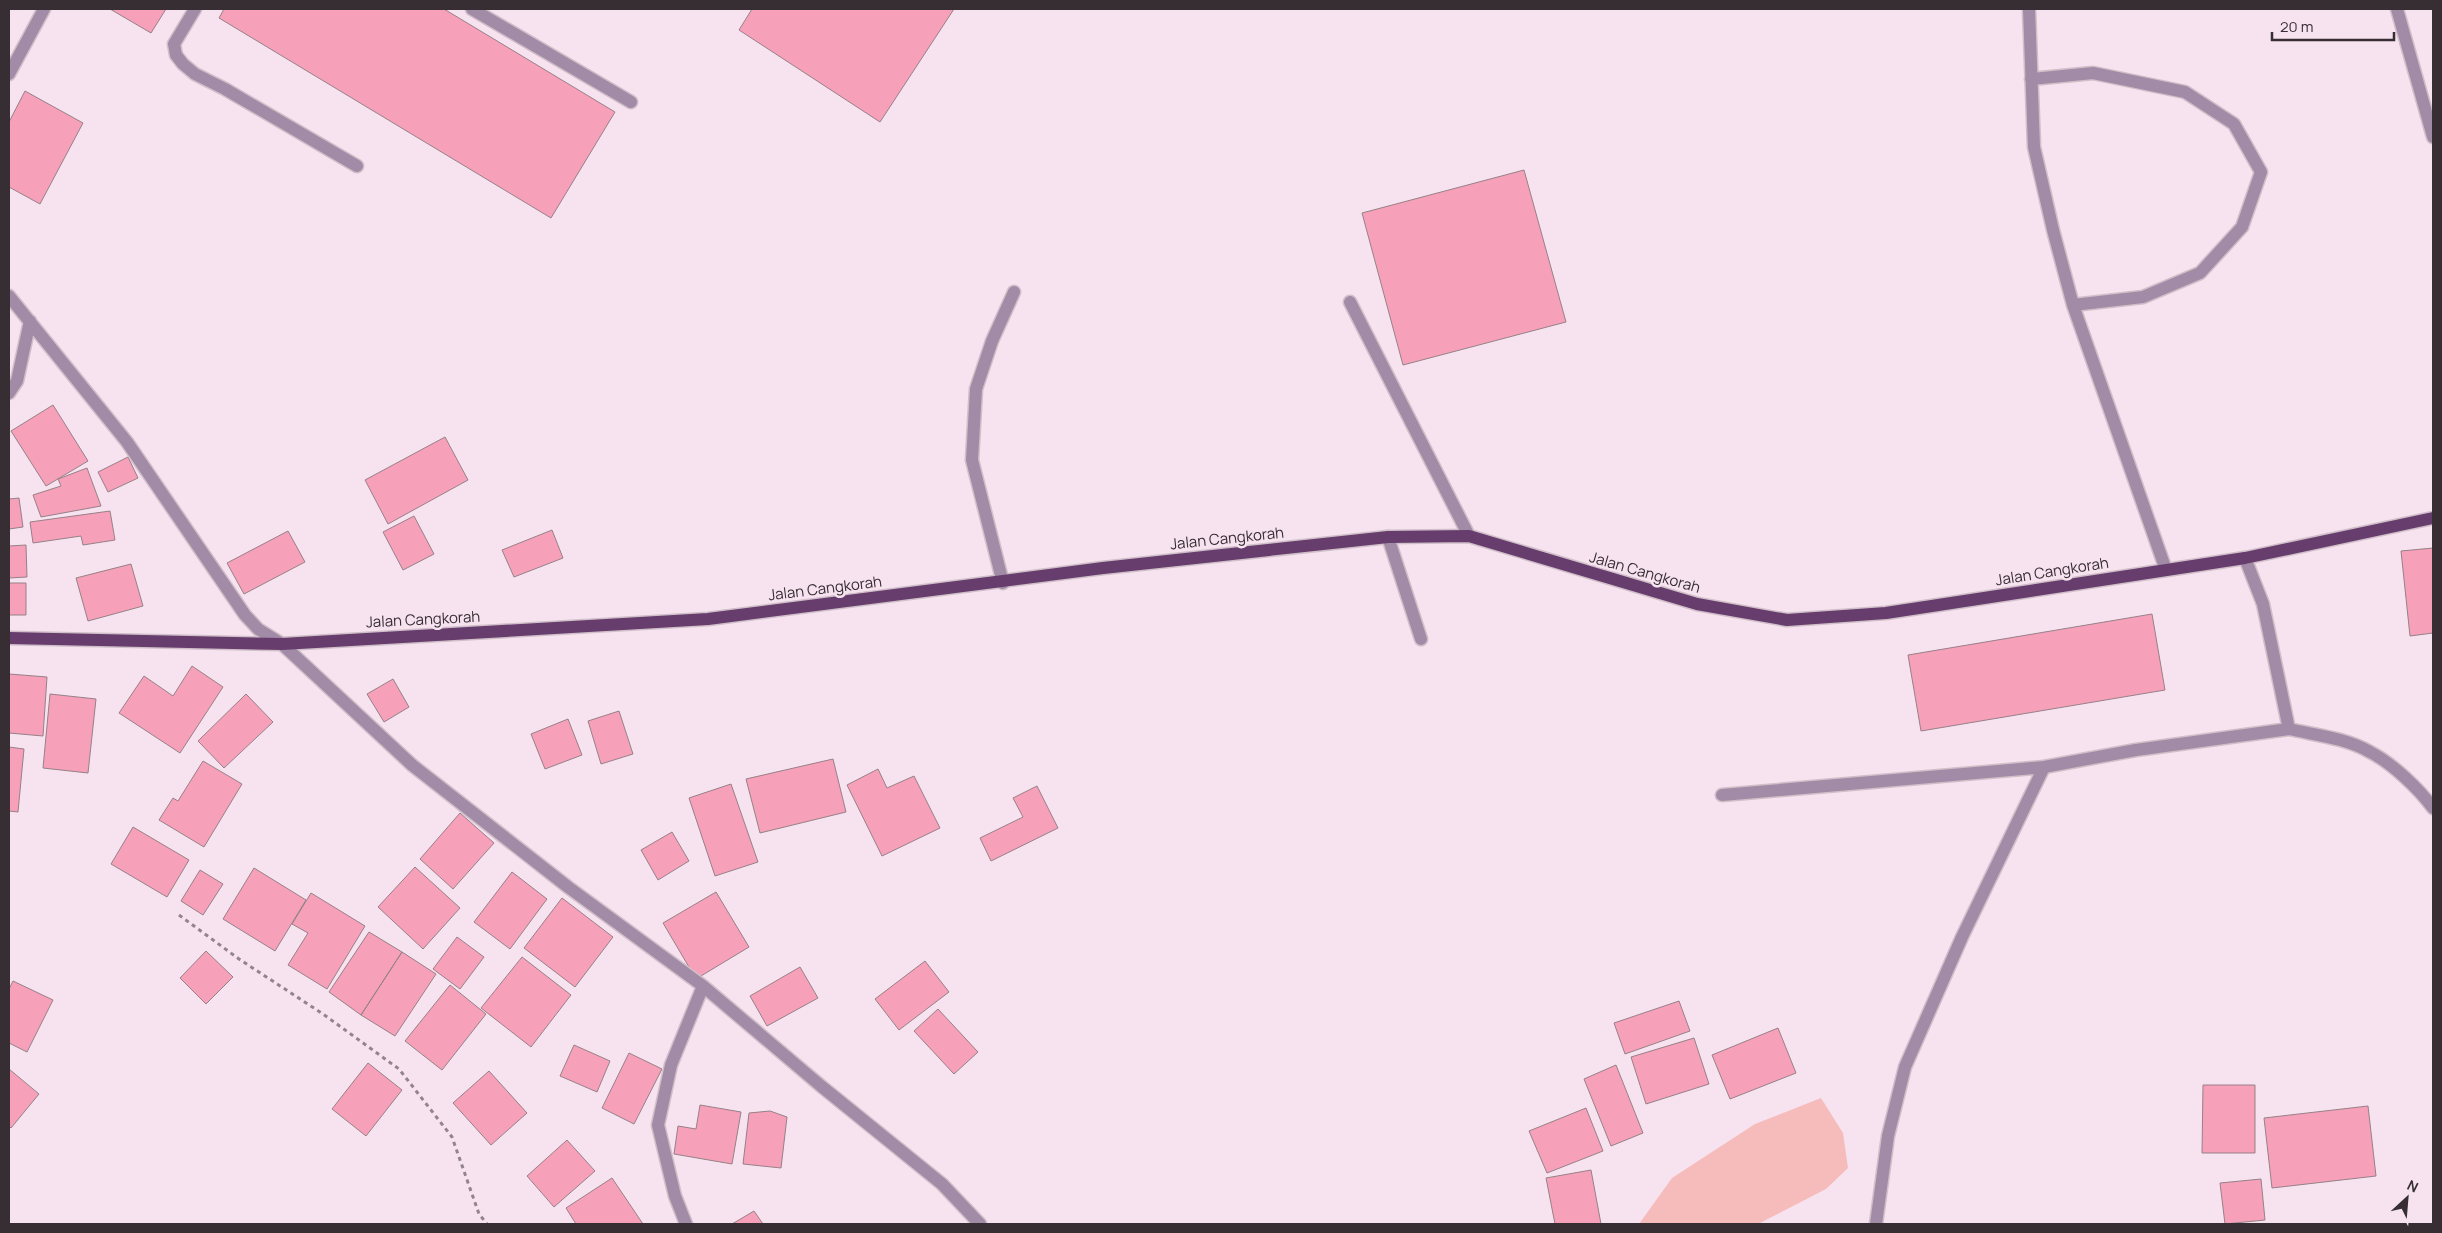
<svg xmlns="http://www.w3.org/2000/svg" width="2442" height="1233" viewBox="0 0 2442 1233" font-family="Manrope,sans-serif">
  <style>
    .green { fill: #f6bcbb }
    .building { fill: #f6a0ba; stroke: #968187 }
    .lines { fill: none; stroke-linecap: round; stroke-linejoin: round }
    .minor-casing { stroke: #d0bfc9; stroke-width: 15 }
    .major-casing { stroke: #d0bfc9; stroke-width: 15 }
    .path { stroke: #92848c; stroke-width: 3; stroke-dasharray: 4 4; stroke-linecap: butt }
    .minor { stroke: #a28ba6; stroke-width: 12 }
    .major { stroke: #663d6d; stroke-width: 12 }
    .labels { text-anchor: middle; dominant-baseline: central; stroke-width: 5; stroke-linejoin: round; paint-order: stroke }
    .street-label { font-size: 15px; fill: #362e33; stroke: #f7e3ef }
  </style>
  <rect width="100%" height="100%" fill="#f7e3ef"/>
  <!-- green -->
  <path class="green" d="M1821,1098L1843,1133L1848,1168L1826,1189L1758,1224H1639L1672,1178L1755,1124Z"/>
  <!-- building -->
  <path class="building" d="M110,9H166L151,33Z
    M224,9H444L615,112L551,218L219,18Z
    M752,9H954L880,122L739,30Z
    M25,91L83,123L40,204L9,187V122Z
    M1524,170L1566,322L1403,365L1362,213Z
    M53,405L88,461L46,486L11,431Z
    M445,437L468,480L388,524L365,480Z
    M128,457L138,478L108,492L98,472Z
    M87,468L101,506L41,517L33,495L61,486L58,479Z
    M19,498L23,527L9,529V499Z
    M110,511L115,540L83,545L81,536L33,543L30,522Z
    M414,516L434,554L403,570L383,532Z
    M552,530L563,558L514,577L502,550Z
    M288,531L305,562L244,594L227,563Z
    M26,545L27,577L9,578V546Z
    M2433,548V633L2410,636L2401,551Z
    M131,564L143,606L88,621L76,578Z
    M9,583H26V615H9Z
    M2152,614L2165,690L1921,731L1908,655Z
    M192,666L223,687L180,753L119,713L144,676L173,696Z
    M9,674L47,677L43,736L9,733Z
    M393,679L409,707L384,722L367,694Z
    M50,694L96,699L88,773L43,768Z
    M246,694L273,722L224,768L198,741Z
    M619,711L633,754L601,764L588,721Z
    M568,719L582,755L545,769L531,734Z
    M9,747L24,749L18,812L9,811Z
    M833,759L846,812L760,833L746,779Z
    M203,761L242,784L204,847L159,820L173,798L178,801Z
    M878,769L887,788L914,776L940,828L882,856L847,785Z
    M731,784L758,862L715,876L689,798Z
    M1037,786L1058,828L991,861L980,838L1023,817L1013,798Z
    M460,813L494,843L453,889L420,859Z
    M133,827L189,860L167,897L111,864Z
    M672,832L689,861L658,880L641,850Z
    M415,867L460,908L423,949L378,907Z
    M254,868L306,900L275,951L223,919Z
    M200,870L223,884L203,915L181,901Z
    M512,872L547,899L510,949L474,922Z
    M716,892L749,947L696,979L663,923Z
    M311,893L365,926L327,989L288,965L308,933L292,924Z
    M562,898L613,937L575,987L524,948Z
    M369,932L402,952L361,1015L329,992Z
    M457,937L484,957L460,989L433,969Z
    M206,951L233,977L206,1004L180,978Z
    M402,952L436,974L395,1036L361,1015Z
    M522,957L571,995L531,1047L481,1008Z
    M925,961L949,992L899,1030L875,999Z
    M800,967L818,998L767,1026L750,996Z
    M13,981L53,1000L27,1052L9,1043V989Z
    M450,985L486,1014L442,1070L405,1041Z
    M1679,1001L1690,1031L1625,1054L1614,1023Z
    M938,1009L978,1052L954,1074L914,1031Z
    M1778,1028L1796,1073L1730,1099L1712,1055Z
    M1694,1038L1709,1084L1646,1104L1631,1057Z
    M574,1045L610,1061L597,1092L560,1076Z
    M629,1053L662,1069L634,1124L602,1108Z
    M368,1063L402,1090L366,1136L332,1109Z
    M1616,1065L1643,1133L1611,1146L1584,1079Z
    M9,1069L39,1094L11,1128L9,1126Z
    M489,1071L527,1113L491,1145L453,1103Z
    M2203,1085H2255V1153H2202Z
    M700,1105L741,1112L732,1164L674,1154L678,1126L696,1129Z
    M2368,1106L2376,1176L2272,1188L2264,1118Z
    M1586,1108L1603,1151L1547,1173L1529,1131Z
    M770,1111L787,1117L781,1168L743,1164L749,1113Z
    M567,1140L595,1171L554,1207L527,1176Z
    M1591,1170L1601,1224H1555L1546,1178Z
    M612,1178L643,1224H576L566,1208Z
    M2261,1179L2265,1220L2225,1224L2220,1183Z
    M754,1211L763,1224H732Z"/>
  <g class="lines">
    <!-- minor casing -->
    <g class="minor-casing">
      <path id="minor" d="M195,9L174,44L176,55L183,64L195,74L225,89L357,166
        M472,9L631,102
        M2029,9L2034,147L2053,230L2073,305L2166,570
        M2397,9L2433,137
        M9,74L44,9
        M2031,79L2093,73L2185,92L2234,124L2261,172L2242,227L2200,273L2143,297L2073,305
        M9,296L127,442L245,615L258,629L282,644L412,765L568,887L703,986L821,1086L942,1184L980,1224
        M1350,302L1469,536
        M9,393L17,381L30,321
        M1388,537L1421,639
        M1003,583L972,460L976,389L992,341L1014,292
        M2289,729C2315,735 2346,738 2370,752C2392,763 2419,789 2433,808
        M1722,795L2044,767
        M686,1224L675,1196L658,1125L671,1065L703,986
        M1876,1224L1888,1136L1905,1067L1962,937L2044,767L2136,750L2289,729L2263,604L2245,558"/>
    </g>
    <!-- major casing -->
    <g class="major-casing">
      <path id="major" d="M9,638L282,644L708,619L1103,568L1388,537L1469,536L1697,604L1787,620L1886,613L2245,558L2433,518"/>
    </g>
    <!-- path -->
    <path class="path" d="M179,915L239,959L323,1014L399,1069L452,1137L479,1214L487,1224"/>
    <!-- minor -->
    <use href="#minor" class="minor"/>
    <!-- major -->
    <use href="#major" class="major"/>
  </g>
  <g class="labels">
    <!-- street labels -->
    <g class="street-label">
      <text transform="translate(1227 538) rotate(-6)">Jalan Cangkorah</text>
      <text transform="translate(2052 571) rotate(-9)">Jalan Cangkorah</text>
      <text transform="translate(1645 572) rotate(16)">Jalan Cangkorah</text>
      <text transform="translate(825 588) rotate(-7)">Jalan Cangkorah</text>
      <text transform="translate(423 619) rotate(-3)">Jalan Cangkorah</text>
    </g>
  </g>
  <!-- border -->
  <rect width="2442" height="1233" fill="none" stroke="#362e33" stroke-width="20"/>
  <!-- north arrow -->
  <g transform="translate(2407 1198) rotate(26)" stroke="#f7e3ef" stroke-width="4" paint-order="stroke">
  <path d="M0-4L9 19L0 12L-9 19Z" fill="#362e33"/>
  <text y="-8" font-size="14" font-weight="bold" text-anchor="middle" fill="#362e33">N</text>
  </g>
  <!-- scale -->
  <path d="M2272 32v8h122v-8" fill="none" stroke="#362e33" stroke-width="2.5"/>
  <text x="2280" y="32" font-size="15" fill="#362e33" stroke="#f7e3ef" stroke-width="4" paint-order="stroke">20 m</text>
</svg>
